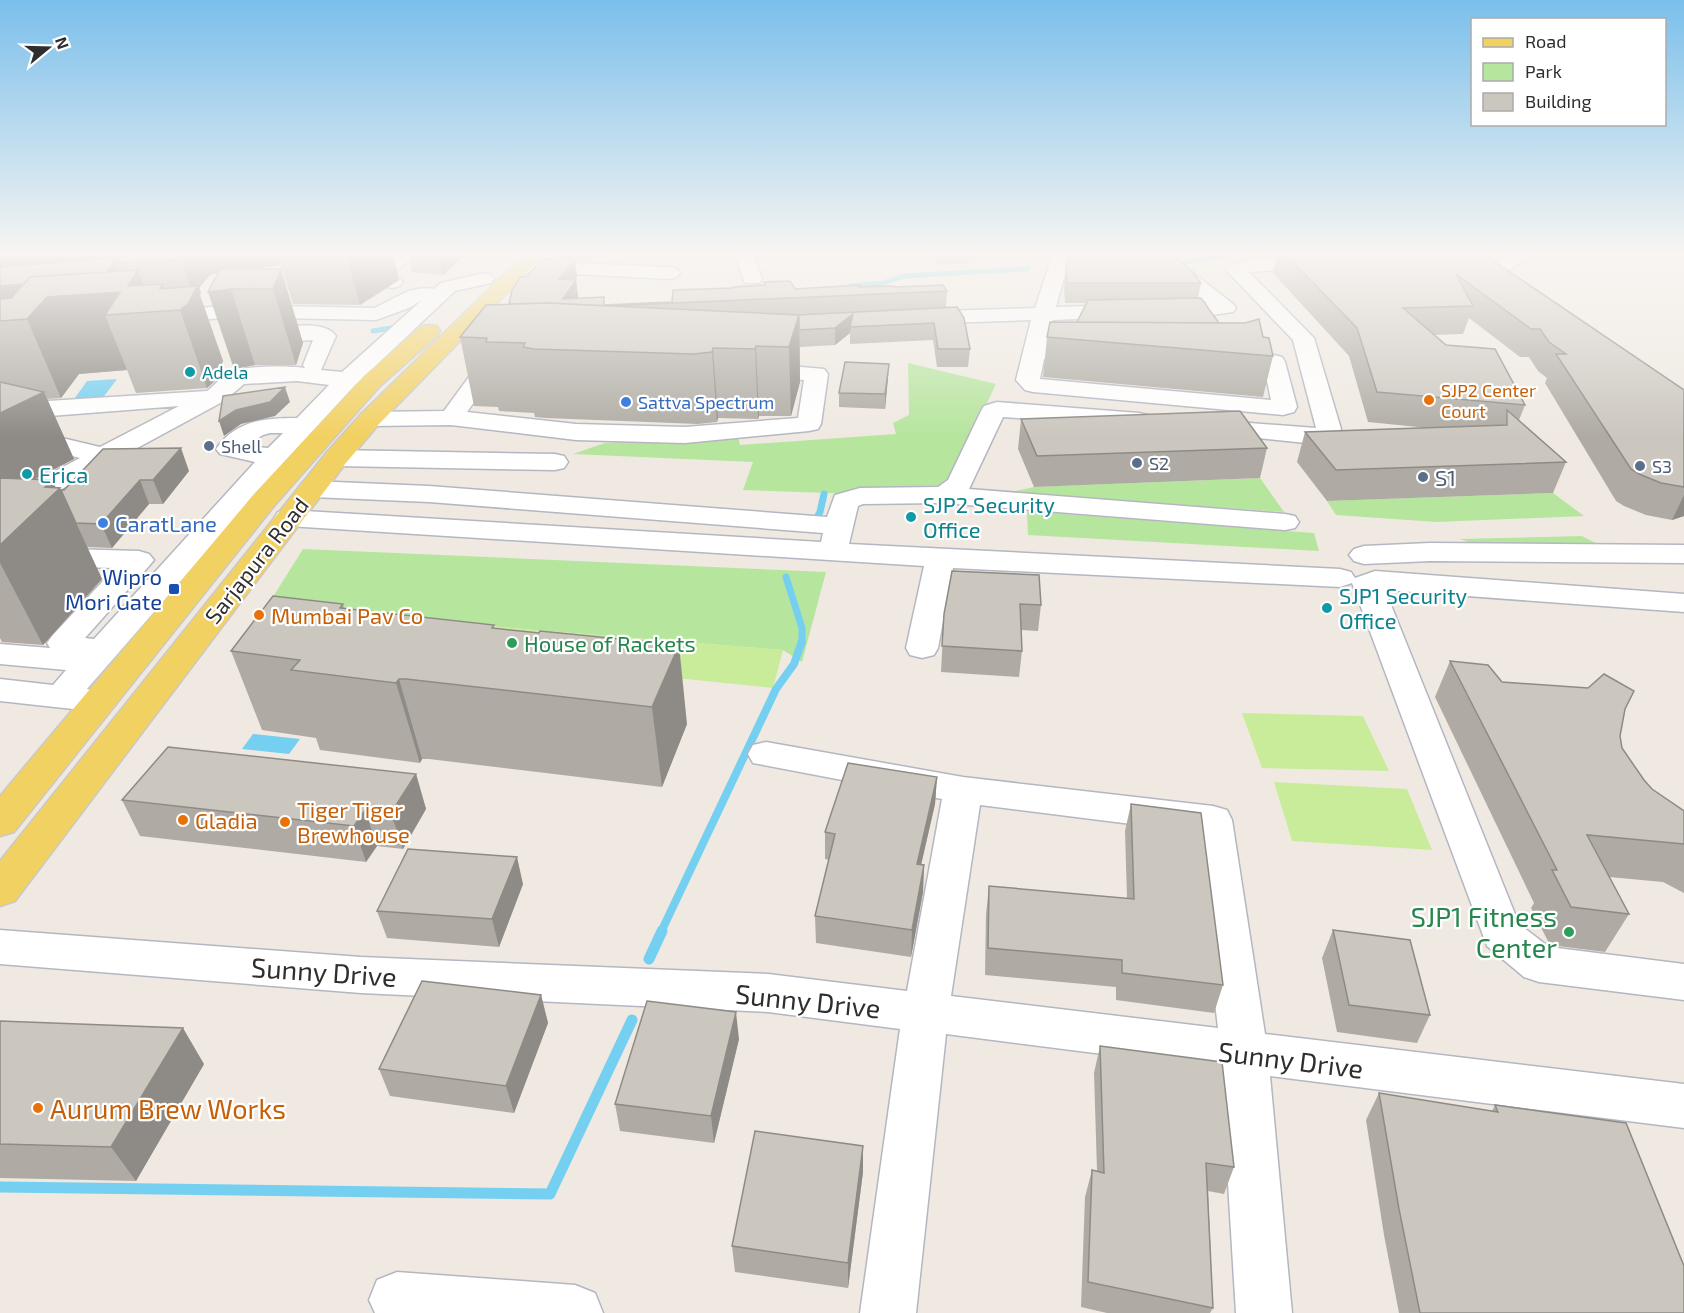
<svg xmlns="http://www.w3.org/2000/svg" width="1684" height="1313" viewBox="0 0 1684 1313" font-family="'Exo 2',sans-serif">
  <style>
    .green { fill: #b6e59e }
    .pitch { fill: #c9ec9a }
    .water { fill: #75cff0 }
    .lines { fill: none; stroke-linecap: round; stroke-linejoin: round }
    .stream-far3 { stroke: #75cff0; stroke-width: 5 }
    .stream-far2 { stroke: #75cff0; stroke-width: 7 }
    .stream-far1 { stroke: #75cff0; stroke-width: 8 }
    .stream { stroke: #75cff0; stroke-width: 11 }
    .minor-casing { stroke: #b4b7c1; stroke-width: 3 }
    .major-casing { stroke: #c9c9c9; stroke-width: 3 }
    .minor { fill: #fff; fill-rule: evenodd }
    .major { fill: #f2d163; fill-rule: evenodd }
    .wall { fill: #afaba4 }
    .shaded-wall { fill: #8e8b86 }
    .building { fill: #cbc7bf; stroke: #8e8b86; stroke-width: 1.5 }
    .culture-dot { fill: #0f9aa8; stroke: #fff; stroke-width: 2 }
    .food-dot { fill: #e8710a; stroke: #fff; stroke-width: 2 }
    .shop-dot { fill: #3f7fe0; stroke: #fff; stroke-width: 2 }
    .service-dot { fill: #5c6f8a; stroke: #fff; stroke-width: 2 }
    .transit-dot { fill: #1a4fb4; stroke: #fff; stroke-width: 2 }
    .leisure-dot { fill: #2e9e5b; stroke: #fff; stroke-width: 2 }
    .labels { text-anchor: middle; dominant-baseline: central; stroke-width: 4.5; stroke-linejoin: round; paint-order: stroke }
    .far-culture-label { font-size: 18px; fill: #0d838f; stroke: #fff; text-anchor: start }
    .far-food-label { font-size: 18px; fill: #c56008; stroke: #fff; text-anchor: start }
    .far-shop-label { font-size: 18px; fill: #366cbe; stroke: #fff; text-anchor: start }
    .far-service-label { font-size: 18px; fill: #4e5e75; stroke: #fff; text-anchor: start }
    .culture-label { font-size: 22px; fill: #0d838f; stroke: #fff; text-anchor: start }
    .service-label { font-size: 22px; fill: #4e5e75; stroke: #fff; text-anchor: start }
    .shop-label { font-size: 22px; fill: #366cbe; stroke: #fff; text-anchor: start }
    .street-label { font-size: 22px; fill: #2e2e2e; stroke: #fff }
    .transit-label { font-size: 22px; fill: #164399; stroke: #fff; text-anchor: end }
    .food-label { font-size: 22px; fill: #c56008; stroke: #fff; text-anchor: start }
    .leisure-label { font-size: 22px; fill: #27864d; stroke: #fff; text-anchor: start }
    .near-leisure-label { font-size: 27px; fill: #27864d; stroke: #fff; text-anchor: end }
    .near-street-label { font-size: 27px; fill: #2e2e2e; stroke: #fff }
    .near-food-label { font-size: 27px; fill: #c56008; stroke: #fff; text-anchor: start }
  </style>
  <rect width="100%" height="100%" fill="#efe9e1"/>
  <!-- green -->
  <path class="green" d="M908,363L996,384L966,447L939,493H829L743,490L753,462L573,454L605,443L738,436L740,445L896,434L893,423L909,415Z
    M1260,478L1284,512L1007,493L1034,487Z
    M1553,493L1584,516L1437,522L1336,515L1327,501Z
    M1027,511L1314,533L1319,551L1028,535Z
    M1582,536L1609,550L1479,546L1460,539Z
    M303,549L826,572L802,662L783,650L266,608Z"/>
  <!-- pitch -->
  <path class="pitch" d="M266,608L783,650L773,688L259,635Z
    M1242,713L1363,716L1389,771L1262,768Z
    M1274,782L1407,789L1432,850L1292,841Z"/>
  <!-- water -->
  <path class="water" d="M117,379L102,399L72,402L87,381Z
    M253,734L300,739L289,754L242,749Z"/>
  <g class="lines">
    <!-- stream-far3 -->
    <path class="stream-far3" d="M1186,262L1242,253
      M850,286L883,283L904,276L1027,269
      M373,331L391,328"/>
    <!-- stream-far2 -->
    <path class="stream-far2" d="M814,523L820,512L824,494
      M786,577L802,628V643"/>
    <!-- stream-far1 -->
    <path class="stream-far1" d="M661,932L776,689L794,664L802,641"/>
    <!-- stream -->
    <path class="stream" d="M649,959L662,931
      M0,1187L550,1194L632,1020"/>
    <!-- minor casing -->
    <g class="minor-casing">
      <path id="minor" d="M395,253H416L392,276L400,278L403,282L400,286L393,288L368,284L365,280L368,276Z
        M734,253H753L762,279L759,283H745Z
        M1060,253H1102L1100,257L1068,263L1056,307L1126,305L1133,307L1136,311L1133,315L1126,317L1053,320L1047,346L1098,348L1101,353L1098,358L1044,359L1040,379L1271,400L1263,362L1266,357L1274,355L1282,357L1285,362L1297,407L1294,412L1283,415L1033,392L1025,390L1016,380L1031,320L917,324L910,322L906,318L910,314L917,312L1035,308L1051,259L1053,255Z
        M1508,253H1527C1512,278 1477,283 1450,276L1447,272L1450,268C1470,263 1493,271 1508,253Z
        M1166,255L1173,257L1233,304L1236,308L1233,312L1204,316L1197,314L1194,310L1197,306L1207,303L1159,265L1156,261L1159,257Z
        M1319,257L1326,259L1329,263L1326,267L1249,272L1314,338L1341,429L1335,438L1315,444L1202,432L1199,427L1202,422L1211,420L1316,428L1293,340L1226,270C1237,255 1300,258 1319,257Z
        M524,261L670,267L677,269L680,273L677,277L670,279L517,271L514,267L517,263Z
        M484,273L491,275L494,279L491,283L455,291L355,385L284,462L87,689L94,691L99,699L94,707L82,710L0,701V679L53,685L66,670L0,664V644L50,648L47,643L52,636L115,568L0,565V547L139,551L149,554L154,560L149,566L85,638L94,639L255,462L220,454L216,449C236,420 265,418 297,418L329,385L297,381L244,384L224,401L10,517L0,519V500L80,458L17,442L13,437L24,417L0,418V404L207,391C214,386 221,377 229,373C245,365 287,366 305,368L303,365L313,340L281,342L273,340L270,335L273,330C289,326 325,320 336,336L321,370L342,372L422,300L409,308L376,320L236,317L162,323L155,321L151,317L155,313L162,311L236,305L374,308C396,299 409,285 434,289L441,283ZM179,406L100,447L41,433L50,416ZM270,433H283L268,448L246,446L263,435Z
        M503,356L511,358L514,363L511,368L497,370L467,412L576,424L685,427L798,418L804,380L747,375L744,370L747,365L755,363L824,369L828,374L821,424L818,429L809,431L685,443L576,440L451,425L370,426L361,424L358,419L361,414L370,412L444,411L482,359Z
        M997,402L1139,413L1148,415L1151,420L1148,425L1139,427L1003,417L969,489L1285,514L1295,516L1299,522L1295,528L1285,530L942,503L863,504L858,506L849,544L1340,569L1351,572L1355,578L1375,571L1684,594V612L1385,590L1519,924L1549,947L1684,964V1000L1539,982L1524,977L1487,946L1352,583L1340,587L953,568L938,648L934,655L922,658L910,655L906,648L924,566L288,526L278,524L274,518L278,512L288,510L821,542L823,533L429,502L312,497L302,495L298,489L302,483L312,481L429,486L827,517L835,495L860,488L938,487L948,480L981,411L984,406Z
        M336,450L555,454L564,456L568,462L564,468L555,470L336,466L327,464L323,458L327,452Z
        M1430,543L1684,545V563L1430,561L1364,564L1354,561L1349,555L1354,549L1364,546Z
        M766,742L963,777L1213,806L1227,810L1232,820L1265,1034L1684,1084V1128L1270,1076L1292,1313H1236L1221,1069L946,1034L916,1313H860L900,1029L768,1012L361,993L0,964V930L361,957L768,974L907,991L942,799L753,763L748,754L753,745ZM980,805L1195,832L1218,1028L951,996Z
        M397,1272L575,1285L595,1293L603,1313H375L369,1300L377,1280Z"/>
    </g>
    <!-- major casing -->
    <g class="major-casing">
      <path id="major" d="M526,253H546L379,424L345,464L15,901L0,906V861L327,452L361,414Z
        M429,325L437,326L440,331L437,336L380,386L274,506L14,832L0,836V796L254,494L364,376L421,326Z"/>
    </g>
    <!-- minor -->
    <use href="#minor" class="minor"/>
    <!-- major -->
    <use href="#major" class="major"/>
  </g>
  <!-- wall -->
  <path class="wall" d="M0,253H188L194,273L188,253H393L399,280L360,305L293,304L281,265L247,269H281L303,343L296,365H255L234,369L218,273L209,276L199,288L201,293L200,295L223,361L215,381L207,388L136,393L127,370L79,374L61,398L47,399L74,459L35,479L52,480L56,488L61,490L189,471L163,504H149L112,548L87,547L102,579L43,645L2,642L0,638Z
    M408,253H467L443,275L412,272Z
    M555,253H597L590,261H575L577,276L574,280H576L578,297L577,298L605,305L672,302L733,288L764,285V282L795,289L894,287L947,291L946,308L970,349L968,367H937L933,340L850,344V333L835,345L800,347V382L791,416H759L758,419L718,418L717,422L698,424L546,418L535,417L534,413L499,411L498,407L474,406L460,337L509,304L526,277L556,259Z
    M934,253H976L975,263L937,264Z
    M1070,253H1200L1177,258L1172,255L1201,283L1198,298L1219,323L1263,337L1273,356L1263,397L1043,377L1047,337L1077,322L1086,303H1065L1064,285L1066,265Z
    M1277,253H1482L1684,390V516L1672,520L1646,515L1624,506L1616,501L1545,383L1547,378L1538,371L1529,357H1520L1469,318L1463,334L1434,335L1525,405L1519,420L1566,462L1553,493L1327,501L1297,462L1305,432L1428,428L1368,422L1349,356L1273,273Z
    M888,378L885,409L839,407V393Z
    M1021,419L1267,448L1260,478L1034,487L1018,449Z
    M952,571L1041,605L1038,631L1021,630L1022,651L1019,677L941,672L944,614Z
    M343,604L344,608L495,629L687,724L662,787L429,759H422L420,763L320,750L316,738L262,730L231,651Z
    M1450,661L1502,682L1625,709L1620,736L1622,748L1644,780L1652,789L1684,811V893L1663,882L1609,877L1629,914L1605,952L1550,945L1531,908L1534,903L1435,697Z
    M416,774L426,809L403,849L377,846L366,862L140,836L122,800Z
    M937,777L935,804L921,865H924L923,892L911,957L816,943L815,916L829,860L825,859V832Z
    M1131,804L1223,985L1214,1013L1116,1000V987L985,975L986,914L989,886L1127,899L1125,831Z
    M523,884L499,947L387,938L377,911Z
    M1333,930L1430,1015L1417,1043L1337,1032L1322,958Z
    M541,995L548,1023L514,1113L390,1096L379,1069Z
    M0,1021L204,1064L136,1181L0,1178Z
    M739,1039L714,1143L620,1131L615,1104Z
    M1100,1046L1234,1167L1224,1194L1208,1191L1213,1308L1210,1313H1107L1081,1307L1085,1197L1092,1170L1097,1171L1094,1073Z
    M1379,1093L1492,1111L1495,1105L1684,1313H1399L1384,1235L1366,1120Z
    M863,1146V1172L848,1288L735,1272L732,1246Z"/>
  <!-- shaded-wall -->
  <path class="shaded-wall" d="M0,253H112L115,261L120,253L124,263H117L125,283L128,286L138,270L151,303L163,284L172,310L105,315L127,370L79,374L61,398L27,319L0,321Z
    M184,253H188L201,293L200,295L223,361L215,381L207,388L180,310L193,294L181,259Z
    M188,253H278L281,265L217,273L209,276L199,288Z
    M346,253H393L399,280L360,305Z
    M438,253H467L443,275Z
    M589,253H597L590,261Z
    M1178,253H1200L1177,258Z
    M575,260L577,276L562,296L559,279Z
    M281,269L303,343L296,365L273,289Z
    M576,280L578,297L571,307L563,299Z
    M231,289L255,365L234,369L208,292Z
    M853,314L850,333L835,345V328Z
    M799,315L800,382L791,416L789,347Z
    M756,346L759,416L758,419L755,349Z
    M713,348L718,418L717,422L712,352Z
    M889,364L888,378L885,409V394Z
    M285,387L290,402L275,416L241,424L224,436L219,421L236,410Z
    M44,392L74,459L0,497V413Z
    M181,448L189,471L163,504L153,480Z
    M52,480L57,491L60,488L102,579L43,645L0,563V545L45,487Z
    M140,480L149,504L112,548L101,524Z
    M1684,495V516L1672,520Z
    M679,645L687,724L662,787L652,707Z
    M399,679L422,759L420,763L396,683Z
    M416,774L426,809L403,849L391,813Z
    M937,777L935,804L915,891L917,864Z
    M365,810L377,846L366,862L354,826Z
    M517,857L523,884L499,947L492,919Z
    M924,865L923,892L911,957L912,930Z
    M541,995L548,1023L514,1113L506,1086Z
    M736,1012L739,1039L714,1143L711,1116Z
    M183,1028L204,1064L136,1181L111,1147Z
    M863,1146V1172L848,1288V1263Z"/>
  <!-- building -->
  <path class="building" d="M120,253L107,272L30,277L24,284L0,286V267L115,258Z
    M124,253H184L181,259L117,263Z
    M1070,253H1170L1191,270L1201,283H1067L1066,265Z
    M1284,253H1482L1684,390V487L1661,483L1639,474L1631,469L1556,354H1566L1549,342L1540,329H1531L1456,274L1473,306L1403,308L1446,345L1495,349L1525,405L1377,392L1357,328Z
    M542,259L575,260L559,279L576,280L563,299L604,297V305L672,302L673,290L733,288V287L765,285L764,282L790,281L795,289L859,285V287L894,286V287L943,285L947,291L608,306L549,303L509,304L512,290L520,277H526Z
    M220,269H281L273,289H231L208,292Z
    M138,270L128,286L163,284L160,289L197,286L188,304L180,310L105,315L120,292L47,297L27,319L0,321V299L11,298L30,277Z
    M1201,298L1219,323L1077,322L1088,300Z
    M549,303L799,315L789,347L756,346L755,349L713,348L712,352L693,354L534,349L523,347L525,343L486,342L487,338L460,337L486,305Z
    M957,307L964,318L970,349H938L934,323L850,327L853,314L835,328L799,330V315H797Z
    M1259,319L1263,337L1269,338L1273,356L1047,337L1050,322L1245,323Z
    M845,362L889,364L885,394L839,393Z
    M0,382L44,392L0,413Z
    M285,387L270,402L236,410L219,421L223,396Z
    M1507,410L1566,462L1336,470L1305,432L1507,425Z
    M1240,411L1267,448L1037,456L1021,419Z
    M181,448L153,480H140L101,524L76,523L61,490H64L103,449Z
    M0,478L52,480L45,487L60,488L0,545Z
    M952,571L1039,575L1041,605L1020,604L1022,651L942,646L944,614Z
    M273,596L343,604L340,608L494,625L492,628L539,633L540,631L679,645L652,707L406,679H399L396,683L291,670L300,660L231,651Z
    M1450,661L1488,665L1502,682L1588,688L1604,674L1634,691L1625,709L1620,736L1622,748L1644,780L1652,789L1684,811V844L1587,835L1629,914L1571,907L1552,870H1557Z
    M168,747L416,774L391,813L365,810L354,826L122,800Z
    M848,763L937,777L917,864L924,865L912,930L815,916L835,834L825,832Z
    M1131,804L1201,813L1223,985L1122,973V960L988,948L989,886L1134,899Z
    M408,849L517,857L492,919L377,911Z
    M1333,930L1410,940L1430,1015L1349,1005Z
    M422,981L541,995L506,1086L379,1069Z
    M647,1001L736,1012L711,1116L615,1104Z
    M0,1021L183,1028L111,1147L0,1144Z
    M1100,1046L1222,1062L1234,1167L1206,1163L1213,1308L1088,1282L1092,1170L1104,1173Z
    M1379,1093L1498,1112L1495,1105L1626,1123L1684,1266V1313H1420L1399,1209Z
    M755,1131L863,1146L848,1263L732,1246Z"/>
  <!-- sky -->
  <linearGradient id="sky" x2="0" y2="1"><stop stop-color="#7abfeb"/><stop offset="0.58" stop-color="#f8f5f2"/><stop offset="1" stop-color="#f8f5f2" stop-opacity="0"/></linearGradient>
  <rect width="1684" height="437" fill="url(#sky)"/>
  <!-- markers -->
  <g class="culture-dot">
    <circle cx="190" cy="372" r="6"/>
    <circle cx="27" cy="474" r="6"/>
    <circle cx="911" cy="517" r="6"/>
    <circle cx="1327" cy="608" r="6"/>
  </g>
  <g class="food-dot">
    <circle cx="1429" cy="400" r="6"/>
    <circle cx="259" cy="615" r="6"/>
    <circle cx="183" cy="820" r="6"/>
    <circle cx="285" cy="822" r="6"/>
    <circle cx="38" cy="1108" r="6"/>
  </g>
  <g class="shop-dot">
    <circle cx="626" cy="402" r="6"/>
    <circle cx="103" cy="523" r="6"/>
  </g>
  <g class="service-dot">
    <circle cx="209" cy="446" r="6"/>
    <circle cx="1137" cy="463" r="6"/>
    <circle cx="1640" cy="466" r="6"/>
    <circle cx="1423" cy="477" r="6"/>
  </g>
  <rect class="transit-dot" x="168" y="583" width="12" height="12" rx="3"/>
  <g class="leisure-dot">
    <circle cx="512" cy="643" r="6"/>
    <circle cx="1569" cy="932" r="6"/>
  </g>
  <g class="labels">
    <!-- far-culture labels -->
    <g class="far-culture-label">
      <text x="202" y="372">Adela</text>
    </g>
    <!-- far-food labels -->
    <g class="far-food-label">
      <text x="1441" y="390">SJP2 Center<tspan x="1441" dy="21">Court</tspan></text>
    </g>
    <!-- far-shop labels -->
    <g class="far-shop-label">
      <text x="638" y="402">Sattva Spectrum</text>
    </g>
    <!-- far-service labels -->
    <g class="far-service-label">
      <text x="221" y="446">Shell</text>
      <text x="1149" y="463">S2</text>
      <text x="1652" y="466">S3</text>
    </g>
    <!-- culture labels -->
    <g class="culture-label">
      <text x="39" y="474">Erica</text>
      <text x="923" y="504">SJP2 Security<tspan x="923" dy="25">Office</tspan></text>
      <text x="1339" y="595">SJP1 Security<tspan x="1339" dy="25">Office</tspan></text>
    </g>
    <!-- service labels -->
    <g class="service-label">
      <text x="1435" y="477">S1</text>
    </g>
    <!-- shop labels -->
    <g class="shop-label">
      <text x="115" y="523">CaratLane</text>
    </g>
    <!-- street labels -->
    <g class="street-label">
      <text transform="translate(256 560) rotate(-52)">Sarjapura Road</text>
    </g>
    <!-- transit labels -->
    <g class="transit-label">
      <text x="162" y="576">Wipro<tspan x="162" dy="25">Mori Gate</tspan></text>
    </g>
    <!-- food labels -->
    <g class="food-label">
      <text x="271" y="615">Mumbai Pav Co</text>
      <text x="297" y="809">Tiger Tiger<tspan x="297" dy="25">Brewhouse</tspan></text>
      <text x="195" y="820">Gladia</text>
    </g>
    <!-- leisure labels -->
    <g class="leisure-label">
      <text x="524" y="643">House of Rackets</text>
    </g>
    <!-- near-leisure labels -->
    <g class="near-leisure-label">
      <text x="1557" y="916">SJP1 Fitness<tspan x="1557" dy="31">Center</tspan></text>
    </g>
    <!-- near-street labels -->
    <g class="near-street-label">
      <text transform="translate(324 971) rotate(4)">Sunny Drive</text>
      <text transform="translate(808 1000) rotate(6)">Sunny Drive</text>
      <text transform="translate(1291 1059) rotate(7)">Sunny Drive</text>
    </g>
    <!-- near-food labels -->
    <g class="near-food-label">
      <text x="50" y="1108">Aurum Brew Works</text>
    </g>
  </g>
  <!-- legend -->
  <rect x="1471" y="18" width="195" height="108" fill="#ffffff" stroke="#ababab" stroke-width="1.5"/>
  <rect x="1483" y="38" width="30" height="9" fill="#f2d163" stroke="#ababab" stroke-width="1.5"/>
  <text x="1525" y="48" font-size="18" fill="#2e2e2e">Road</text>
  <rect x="1483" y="63" width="30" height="18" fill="#b6e59e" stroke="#ababab" stroke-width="1.5"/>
  <text x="1525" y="78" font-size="18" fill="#2e2e2e">Park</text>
  <rect x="1483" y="93" width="30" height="18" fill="#cbc7bf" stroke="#ababab" stroke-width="1.5"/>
  <text x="1525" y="108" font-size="18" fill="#2e2e2e">Building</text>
  <!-- north arrow -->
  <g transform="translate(48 48) rotate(71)" stroke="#ffffff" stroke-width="4.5" paint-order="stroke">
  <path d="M0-4.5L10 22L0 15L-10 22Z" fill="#2e2e2e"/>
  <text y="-9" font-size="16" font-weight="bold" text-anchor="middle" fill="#2e2e2e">N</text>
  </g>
</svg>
